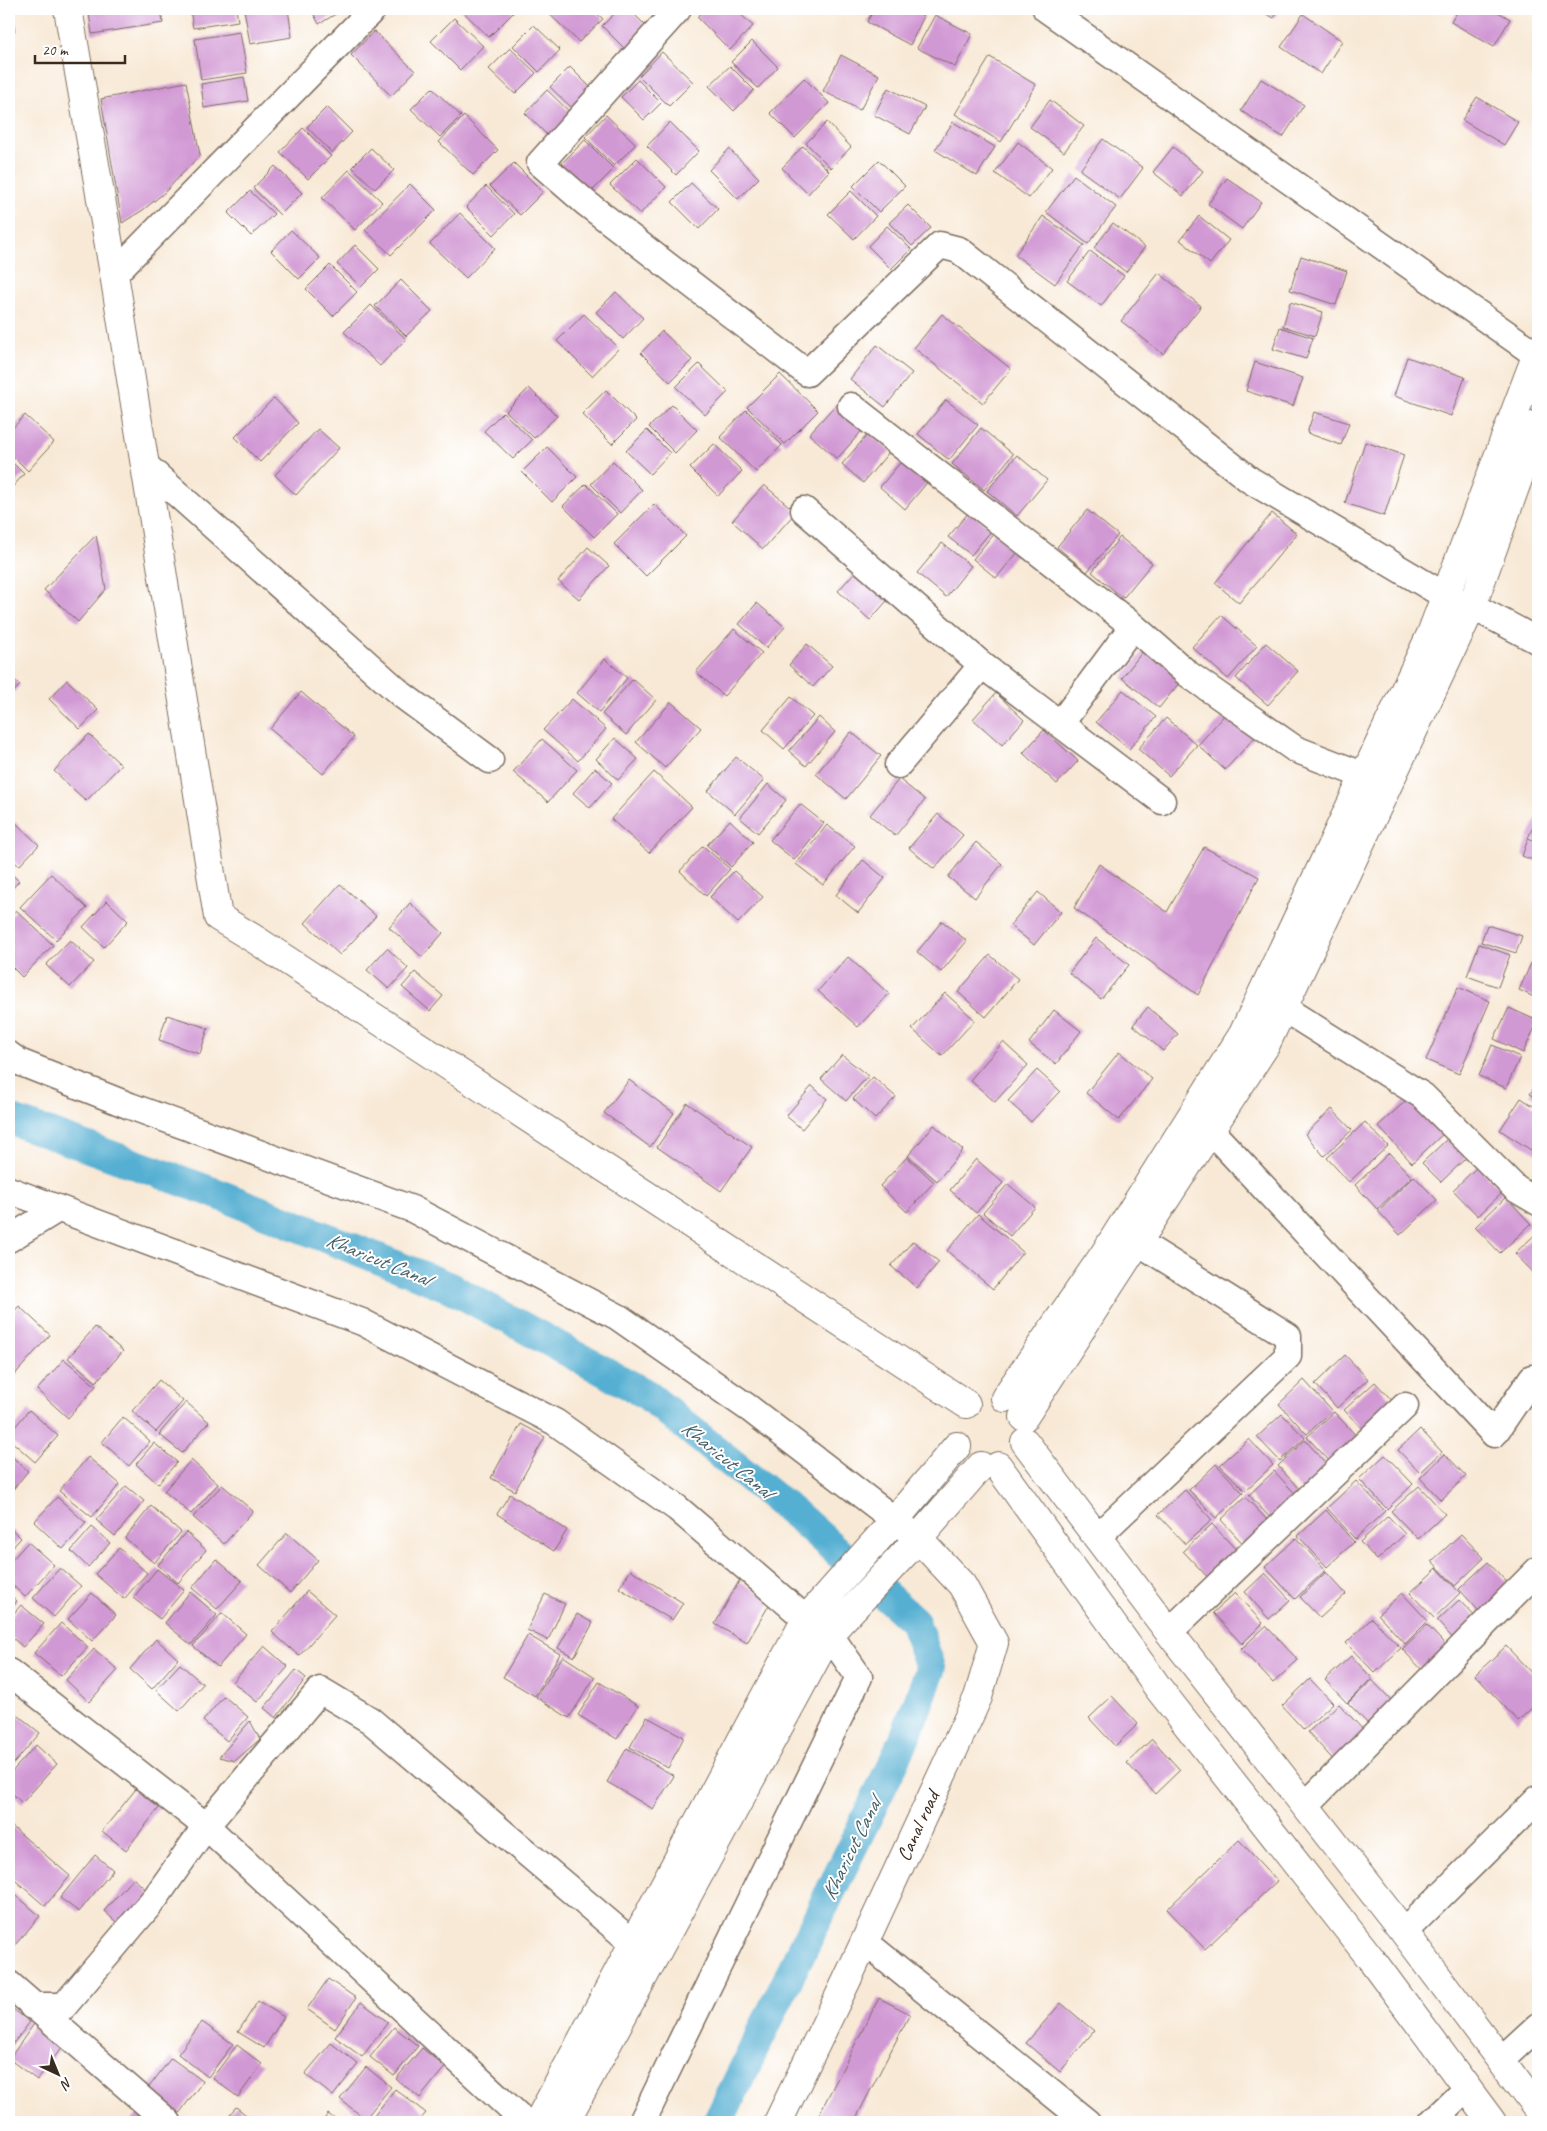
<svg xmlns="http://www.w3.org/2000/svg" width="1547" height="2131" viewBox="0 0 1547 2131" font-family="Caveat,sans-serif">
  <style>
    .lines { fill: none; stroke-linecap: round; stroke-linejoin: round }
    .canal { stroke: #55afd2; stroke-width: 31 }
    .building { fill: #d199d4 }
    .street-casing { stroke: #7d6d5e; stroke-width: 29 }
    .secondary-casing { stroke: #7d6d5e; stroke-width: 30 }
    .street { stroke: #fff; stroke-width: 26 }
    .secondary { stroke: #fff; stroke-width: 28 }
    .labels { text-anchor: middle; dominant-baseline: central; stroke-width: 4; stroke-linejoin: round; paint-order: stroke }
    .street-label { font-size: 20px; fill: #3b2a1e; stroke: #fff }
    .water-label { font-size: 21px; font-style: italic; fill: #455f66; stroke: #fff }
  </style>
  <rect width="100%" height="100%" fill="#fff"/>
  <filter id="ink" filterUnits="userSpaceOnUse"><feTurbulence type="fractalNoise" baseFrequency=".02" numOctaves="2"/><feDisplacementMap in="SourceGraphic" scale="10" xChannelSelector="R" yChannelSelector="G"/><feConvolveMatrix kernelMatrix="1 2 1 2 8 2 1 2 1" color-interpolation-filters="sRGB"/></filter>
  <filter id="wash" filterUnits="userSpaceOnUse"><feTurbulence type="fractalNoise" baseFrequency=".0096" numOctaves="4" result="noise"/><feDisplacementMap in="SourceGraphic" scale="20" xChannelSelector="R" yChannelSelector="G"/><feGaussianBlur stdDeviation="1.12" result="paint"/><feColorMatrix in="noise" values="0 0 0 0 0 0 0 0 0 0 0 0 0 0 0 0 0 1.4 0 .05"/><feComposite in="paint" operator="in"/></filter>
  <g filter="url(#wash)">
    <rect width="100%" height="100%" fill="#f8e9d6"/>
    <g class="lines">
      <!-- canal -->
      <path class="canal" d="M9,1119L215,1193L449,1287L646,1394L802,1520L914,1621L931,1669L902,1745L718,2122"/>
    </g>
    <g id="blocks">
      <!-- building -->
      <path class="building" d="M9,9H11L15,32L9,33Z
        M116,9H161L163,23L92,34L89,13Z
        M190,9H236L238,21L193,28Z
        M244,9H288L292,37L250,44Z
        M311,9H344L319,24Z
        M460,9H511L514,12L489,37Z
        M548,9H592L603,19L579,42L546,11Z
        M619,9H629L650,30L628,52L602,26Z
        M706,9H735L753,26L730,50L697,17Z
        M874,9H910L924,16L910,45L867,22Z
        M1257,9H1280L1274,18Z
        M1459,9H1493L1510,19L1494,47L1451,22Z
        M1303,14L1342,41L1321,74L1281,47Z
        M935,15L972,34L955,67L917,48Z
        M454,18L483,46L460,70L431,41Z
        M534,25L560,50L539,72L513,46Z
        M374,31L415,71L391,96L351,55Z
        M240,32L247,73L201,80L195,39Z
        M752,41L778,67L758,88L731,62Z
        M510,48L536,73L515,94L489,69Z
        M662,52L693,82L669,106L639,76Z
        M841,55L879,75L860,110L823,91Z
        M990,57L1036,85L1001,142L955,114Z
        M730,66L754,90L734,111L709,86Z
        M570,67L595,92L576,112L550,87Z
        M244,77L248,101L204,108L201,84Z
        M804,78L829,103L795,138L770,113Z
        M1261,79L1304,105L1283,137L1241,111Z
        M638,80L661,103L644,120L621,97Z
        M186,82L200,155L164,193L143,210L122,223L101,99Z
        M432,88L461,116L440,137L411,109Z
        M888,88L925,107L910,134L874,115Z
        M547,90L574,116L551,139L525,113Z
        M1477,97L1518,122L1504,145L1462,120Z
        M1050,100L1084,126L1064,152L1030,127Z
        M327,107L352,132L332,153L307,127Z
        M606,115L636,144L614,166L585,137Z
        M464,116L498,150L473,175L439,142Z
        M670,122L699,151L676,175L647,146Z
        M827,122L851,147L831,168L806,143Z
        M953,122L995,147L977,176L935,150Z
        M303,128L331,156L308,179L280,152Z
        M1103,139L1143,168L1120,199L1080,170Z
        M585,140L614,169L587,196L558,167Z
        M1018,142L1052,168L1029,198L995,173Z
        M803,146L829,171L808,194L782,168Z
        M1173,147L1203,171L1183,196L1153,172Z
        M371,148L394,170L375,189L352,167Z
        M729,149L759,178L738,199L709,170Z
        M637,158L666,187L640,214L610,185Z
        M879,160L905,186L879,212L853,186Z
        M514,163L543,192L520,215L490,186Z
        M275,166L302,193L280,215L253,188Z
        M349,170L382,202L355,230L322,198Z
        M1074,175L1116,207L1088,244L1046,212Z
        M1227,178L1261,202L1242,229L1208,204Z
        M691,183L718,209L699,229L672,202Z
        M410,184L436,210L391,255L365,230Z
        M486,186L514,214L494,235L466,207Z
        M250,191L274,214L251,236L228,213Z
        M851,191L876,216L854,239L828,214Z
        M908,205L931,228L912,246L889,223Z
        M460,213L495,248L466,278L430,244Z
        M1043,216L1084,245L1055,284L1015,255Z
        M1199,216L1229,240L1210,264L1180,240Z
        M1113,223L1145,247L1126,272L1094,248Z
        M887,226L911,249L891,269L868,246Z
        M291,230L320,258L299,279L271,251Z
        M355,245L379,269L361,287L337,264Z
        M1090,251L1124,276L1101,306L1067,281Z
        M1301,256L1347,271L1336,305L1290,290Z
        M330,265L357,292L333,316L306,289Z
        M1159,273L1201,306L1163,354L1121,321Z
        M401,280L432,311L406,336L375,306Z
        M616,292L643,318L623,339L596,312Z
        M1290,302L1323,312L1315,336L1283,326Z
        M371,305L406,339L380,366L344,332Z
        M584,314L619,348L592,376L557,341Z
        M942,314L1011,369L983,403L914,348Z
        M1280,327L1313,338L1306,359L1273,349Z
        M662,331L692,360L670,382L641,353Z
        M877,345L912,373L885,407L850,379Z
        M1407,357L1465,377L1451,416L1394,396Z
        M1255,362L1303,378L1293,406L1246,391Z
        M699,364L728,392L705,415L676,387Z
        M780,374L818,411L785,444L747,407Z
        M529,388L557,416L534,438L506,411Z
        M606,390L636,420L612,444L582,414Z
        M274,398L298,423L260,462L235,437Z
        M946,400L978,425L949,460L918,434Z
        M838,402L866,426L837,459L809,434Z
        M672,405L697,430L675,453L649,427Z
        M746,410L782,445L756,472L720,437Z
        M503,412L532,440L513,459L484,431Z
        M1314,412L1349,423L1341,445L1307,433Z
        M25,415L54,442L28,471L9,452V432Z
        M981,428L1013,454L984,490L952,464Z
        M318,429L339,448L296,495L275,475Z
        M647,430L670,453L650,474L626,451Z
        M869,433L890,451L863,483L842,464Z
        M1365,442L1404,455L1384,516L1345,503Z
        M714,444L742,471L718,496L690,468Z
        M547,447L577,477L552,502L522,472Z
        M1017,455L1047,480L1017,516L987,491Z
        M904,458L930,479L905,509L880,487Z
        M9,459L24,474L9,491Z
        M613,461L642,490L620,513L591,484Z
        M586,484L617,514L594,537L563,506Z
        M764,485L796,512L763,549L732,521Z
        M654,504L686,536L646,576L614,544Z
        M1087,510L1118,535L1087,572L1057,547Z
        M970,511L992,530L971,555L948,537Z
        M1272,513L1297,534L1239,603L1215,583Z
        M996,531L1019,551L996,578L973,559Z
        M96,535L106,589L78,622L44,590Z
        M1120,537L1152,563L1123,598L1092,572Z
        M942,543L971,566L946,597L917,573Z
        M588,547L609,566L579,599L558,581Z
        M861,565L894,593L870,620L838,591Z
        M757,603L785,627L766,648L739,624Z
        M1221,615L1257,646L1228,679L1192,647Z
        M734,629L762,653L724,696L696,672Z
        M1266,643L1298,671L1268,705L1236,678Z
        M807,644L832,666L813,687L789,665Z
        M1147,646L1184,677L1159,708L1122,678Z
        M605,659L627,678L599,712L577,693Z
        M9,675L20,685L9,697Z
        M633,679L656,700L626,735L602,714Z
        M67,680L98,710L80,729L49,699Z
        M1123,690L1156,717L1129,749L1096,722Z
        M301,692L354,737L323,774L270,729Z
        M996,693L1024,720L1002,745L973,719Z
        M791,697L813,716L784,749L763,730Z
        M572,699L606,729L578,761L543,730Z
        M671,702L701,728L665,768L636,742Z
        M1227,712L1255,737L1225,770L1198,745Z
        M819,717L835,732L806,766L789,751Z
        M1166,718L1197,745L1169,776L1138,749Z
        M1044,730L1078,761L1057,784L1023,753Z
        M851,732L881,756L846,799L816,774Z
        M89,734L121,765L86,801L54,771Z
        M615,738L638,759L618,780L596,759Z
        M542,739L577,770L548,802L513,772Z
        M736,757L764,780L735,814L708,791Z
        M595,768L612,783L590,808L573,793Z
        M654,772L692,807L649,853L611,819Z
        M899,779L925,800L895,836L870,815Z
        M768,784L786,800L758,833L740,818Z
        M800,804L824,823L794,860L770,840Z
        M938,814L963,835L934,869L909,848Z
        M1537,817L1538,818V842L1528,838Z
        M730,820L753,842L731,867L707,845Z
        M15,822L39,845L19,866L9,856V828Z
        M827,825L855,846L823,885L796,864Z
        M1528,839L1538,843V862L1522,856Z
        M976,842L1002,864L975,898L948,877Z
        M703,846L730,869L706,896L680,871Z
        M1204,847L1259,877L1198,995L1074,908L1099,864L1167,912Z
        M863,860L885,878L858,913L836,895Z
        M734,871L763,897L738,923L710,897Z
        M9,872L19,881L9,892Z
        M51,874L87,908L56,940L20,907Z
        M340,884L376,916L340,955L305,923Z
        M1038,892L1061,912L1034,945L1010,925Z
        M107,901L128,921L104,947L83,927Z
        M410,903L443,933L422,957L389,927Z
        M16,910L53,945L22,977L9,964V918Z
        M942,921L967,941L941,972L917,952Z
        M1487,925L1522,936L1516,953L1481,942Z
        M1096,938L1129,965L1101,999L1069,973Z
        M70,940L94,962L70,987L46,965Z
        M1479,944L1510,955L1498,987L1467,976Z
        M387,948L408,968L389,989L367,970Z
        M990,955L1018,979L986,1017L958,992Z
        M848,957L889,994L858,1027L818,991Z
        M1533,959L1538,961V999L1519,990Z
        M415,972L443,996L430,1011L402,987Z
        M1458,987L1490,1001L1459,1074L1426,1060Z
        M945,993L975,1020L942,1056L912,1029Z
        M1148,1007L1178,1034L1163,1051L1133,1025Z
        M1509,1008L1538,1021L1523,1053L1494,1039Z
        M1054,1010L1081,1031L1056,1064L1029,1043Z
        M167,1015L208,1028L200,1054L159,1040Z
        M1003,1042L1028,1065L995,1102L970,1080Z
        M1492,1045L1520,1057L1506,1088L1479,1076Z
        M1119,1052L1152,1079L1119,1120L1086,1093Z
        M842,1055L868,1076L846,1101L821,1079Z
        M1037,1070L1060,1091L1031,1122L1008,1101Z
        M873,1077L896,1097L875,1119L853,1099Z
        M629,1080L674,1113L650,1147L604,1113Z
        M1538,1081V1099L1530,1094Z
        M812,1086L827,1099L802,1129L786,1116Z
        M1410,1097L1444,1133L1412,1163L1378,1126Z
        M1521,1098L1538,1109V1151L1537,1154L1500,1130Z
        M687,1103L752,1147L721,1191L657,1147Z
        M1332,1109L1352,1130L1324,1156L1305,1134Z
        M1365,1122L1388,1146L1349,1182L1327,1158Z
        M934,1125L963,1150L937,1181L908,1156Z
        M1447,1139L1466,1158L1441,1182L1422,1163Z
        M1389,1153L1412,1177L1377,1209L1355,1185Z
        M907,1157L934,1182L907,1212L880,1186Z
        M976,1159L1003,1183L976,1213L950,1190Z
        M1478,1166L1503,1192L1478,1216L1453,1190Z
        M1414,1176L1437,1200L1400,1235L1378,1211Z
        M1008,1184L1035,1207L1010,1236L983,1213Z
        M1506,1197L1531,1224L1500,1253L1475,1227Z
        M978,1214L1023,1252L993,1289L947,1251Z
        M1538,1232V1278L1515,1253Z
        M913,1241L939,1262L917,1288L891,1266Z
        M19,1306L50,1335L9,1381V1317Z
        M95,1327L123,1351L96,1382L68,1358Z
        M1345,1355L1368,1379L1337,1408L1315,1384Z
        M64,1359L96,1386L68,1418L37,1390Z
        M159,1380L183,1401L156,1432L132,1411Z
        M1304,1380L1332,1411L1307,1434L1279,1404Z
        M1375,1382L1398,1407L1368,1435L1344,1410Z
        M186,1402L209,1422L182,1453L159,1434Z
        M29,1410L58,1436L35,1462L9,1439V1434Z
        M1334,1412L1362,1442L1335,1467L1307,1437Z
        M1282,1414L1305,1438L1280,1461L1257,1437Z
        M123,1417L150,1441L129,1466L102,1442Z
        M521,1424L545,1437L515,1491L491,1478Z
        M1420,1429L1442,1452L1420,1473L1398,1450Z
        M1249,1439L1273,1465L1245,1491L1220,1465Z
        M1305,1440L1333,1471L1306,1496L1278,1466Z
        M154,1443L177,1462L158,1484L136,1464Z
        M9,1454L28,1471L9,1494Z
        M1445,1454L1466,1476L1441,1500L1420,1478Z
        M1385,1455L1413,1484L1387,1509L1359,1479Z
        M88,1457L120,1484L92,1517L59,1491Z
        M191,1460L218,1484L191,1514L164,1491Z
        M1216,1464L1243,1493L1216,1518L1189,1490Z
        M1274,1471L1302,1501L1277,1525L1249,1495Z
        M1356,1481L1385,1511L1355,1539L1327,1508Z
        M222,1485L253,1511L224,1544L193,1517Z
        M126,1486L144,1501L115,1536L96,1520Z
        M1419,1486L1445,1514L1418,1539L1391,1511Z
        M1185,1490L1212,1520L1185,1544L1158,1515Z
        M510,1494L567,1530L554,1551L497,1514Z
        M57,1497L86,1523L63,1549L34,1522Z
        M1245,1497L1275,1528L1250,1551L1221,1520Z
        M151,1506L181,1532L154,1563L125,1538Z
        M1326,1510L1354,1542L1327,1567L1298,1536Z
        M1388,1516L1405,1534L1377,1560L1360,1542Z
        M1212,1524L1243,1557L1214,1584L1183,1551Z
        M9,1527L21,1538L9,1551Z
        M92,1527L110,1543L88,1567L71,1551Z
        M186,1532L206,1550L178,1583L158,1565Z
        M287,1533L318,1560L290,1593L259,1565Z
        M1461,1534L1484,1558L1455,1586L1432,1561Z
        M1296,1538L1326,1570L1295,1599L1265,1567Z
        M28,1542L54,1565L25,1597L9,1582V1563Z
        M119,1548L147,1573L124,1599L95,1574Z
        M216,1559L242,1581L217,1609L192,1588Z
        M1488,1562L1514,1590L1485,1618L1459,1589Z
        M60,1568L81,1586L54,1617L33,1598Z
        M1437,1568L1460,1593L1434,1618L1410,1593Z
        M157,1569L184,1590L160,1619L133,1598Z
        M631,1570L683,1603L672,1620L619,1588Z
        M1326,1572L1346,1594L1320,1618L1300,1597Z
        M1265,1573L1290,1600L1269,1619L1245,1592Z
        M739,1581L772,1600L747,1643L715,1624Z
        M307,1591L335,1615L299,1656L272,1632Z
        M190,1592L217,1615L191,1645L165,1623Z
        M92,1593L116,1615L92,1641L68,1619Z
        M1235,1593L1263,1623L1242,1644L1213,1613Z
        M1402,1593L1428,1621L1405,1644L1378,1614Z
        M9,1594L17,1601L9,1610Z
        M545,1594L565,1604L548,1640L527,1630Z
        M1459,1600L1481,1623L1458,1644L1437,1621Z
        M21,1605L44,1624L23,1647L9,1635V1619Z
        M222,1613L246,1634L218,1667L193,1646Z
        M577,1614L593,1623L574,1657L558,1648Z
        M1372,1618L1401,1648L1375,1673L1346,1643Z
        M61,1623L88,1647L61,1676L34,1653Z
        M1427,1625L1453,1653L1429,1677L1402,1649Z
        M1266,1626L1298,1660L1273,1683L1241,1649Z
        M528,1635L560,1654L535,1696L503,1677Z
        M156,1639L178,1659L152,1689L130,1669Z
        M264,1646L288,1667L257,1702L233,1682Z
        M1506,1646L1538,1680V1702L1518,1721L1475,1675Z
        M94,1649L118,1670L89,1702L66,1680Z
        M563,1656L595,1677L569,1718L536,1697Z
        M1351,1656L1372,1678L1347,1703L1325,1680Z
        M180,1664L203,1684L179,1711L156,1690Z
        M296,1670L306,1678L276,1718L264,1708Z
        M1310,1679L1333,1703L1304,1730L1282,1706Z
        M1372,1680L1398,1707L1374,1730L1348,1703Z
        M599,1682L638,1706L617,1739L578,1715Z
        M224,1696L248,1717L227,1741L203,1721Z
        M1112,1696L1138,1724L1115,1746L1089,1718Z
        M1339,1704L1368,1735L1337,1764L1308,1732Z
        M9,1708L40,1733L9,1769Z
        M647,1717L684,1737L668,1768L630,1747Z
        M250,1721L260,1739L235,1761L219,1757Z
        M1152,1739L1180,1770L1155,1794L1127,1763Z
        M36,1745L57,1764L22,1803L9,1790V1775Z
        M627,1748L674,1776L653,1809L607,1782Z
        M136,1789L159,1808L126,1850L102,1831Z
        M9,1824L70,1876L45,1906L9,1875Z
        M1239,1840L1277,1881L1205,1949L1167,1909Z
        M95,1855L113,1870L79,1912L60,1898Z
        M133,1878L153,1896L124,1929L104,1911Z
        M9,1889L40,1916L15,1945L9,1940Z
        M328,1979L356,1998L335,2029L307,2009Z
        M879,1998L910,2014L854,2122H815Z
        M258,2001L284,2017L264,2048L238,2032Z
        M361,2002L388,2022L362,2057L335,2037Z
        M1061,2003L1094,2031L1060,2072L1026,2043Z
        M9,2006L30,2022L9,2049Z
        M202,2022L233,2044L208,2077L178,2054Z
        M34,2024L63,2046L37,2080L9,2059Z
        M394,2027L418,2046L394,2076L370,2057Z
        M331,2043L358,2064L333,2096L305,2074Z
        M237,2045L262,2064L238,2097L212,2078Z
        M422,2048L445,2067L420,2098L396,2079Z
        M171,2058L203,2081L175,2119L143,2095Z
        M366,2067L391,2087L365,2119L340,2099Z
        M395,2089L426,2113L418,2122H371L370,2121Z
        M236,2107L255,2122H223Z
        M141,2110L157,2122H131Z
        M328,2114L339,2122H322Z"/>
    </g>
  </g>
  <g filter="url(#ink)">
    <use href="#blocks" fill-opacity="0" stroke="#7d6d5e" stroke-width="1"/>
    <g class="lines">
      <!-- street casing -->
      <g class="street-casing">
        <path id="street" d="M678,9L540,163L586,203L807,373L940,245L959,250L1250,480L1447,597L1472,606L1538,641
          M1046,9L1538,356
          M114,274L373,9
          M851,406L1133,626L1188,674L1295,749L1365,776
          M145,465L402,695L490,760
          M804,510L982,665L1162,801
          M1061,723L1133,626
          M898,765L982,665
          M1283,1008L1423,1096L1516,1189L1538,1202
          M9,1055L19,1062L130,1106L412,1209L618,1317L750,1409L918,1538
          M1211,1131L1494,1434L1532,1378L1538,1382
          M9,1190L362,1322L555,1422L677,1508L806,1619L829,1634L859,1677L642,2122
          M9,1239L58,1209
          M1097,1537L1288,1356V1336L1138,1242
          M1169,1632L1405,1406
          M9,1672L206,1826L525,2122
          M1306,1805L1538,1570
          M1404,1932L1538,1799
          M865,1942L1087,2122
          M9,1984L168,2122
          M32,2006H64L156,1897L206,1826L320,1690L370,1720L633,1943
          M1501,2060L1538,2026
          M1432,2122L1467,2088"/>
      </g>
      <!-- secondary casing -->
      <g class="secondary-casing">
        <path id="secondary" d="M68,9L114,274L218,917L256,940L966,1404
          M1005,1398L1103,1256L1243,1034L1431,634L1538,351
          M1024,1417L1265,1046L1472,606L1538,424
          M1025,1442L1169,1632L1404,1932L1538,2110
          M998,1466L1159,1689L1372,1960L1492,2122
          M538,2122L806,1619L894,1521L957,1446
          M565,2122L829,1634L905,1553L981,1466
          M778,2122L846,1982L978,1697L994,1643L962,1585L918,1538"/>
      </g>
      <!-- street -->
      <use href="#street" class="street"/>
      <!-- secondary -->
      <use href="#secondary" class="secondary"/>
    </g>
  </g>
  <g class="labels">
    <!-- street labels -->
    <g class="street-label">
      <text transform="translate(918 1826) rotate(-65)">Canal road</text>
    </g>
    <!-- water labels -->
    <g class="water-label">
      <text transform="translate(378 1259) rotate(22)">Kharicut Canal</text>
      <text transform="translate(727 1459) rotate(39)">Kharicut Canal</text>
      <text transform="translate(851 1849) rotate(-64)">Kharicut Canal</text>
    </g>
  </g>
  <!-- margin -->
  <rect width="1547" height="2131" fill="none" stroke="#fff" stroke-width="30"/>
  <!-- north arrow -->
  <g transform="translate(58 2074) rotate(136)" stroke="#ffffff" stroke-width="4" paint-order="stroke">
  <path d="M0-4L9 19L0 12L-9 19Z" fill="#3b2a1e"/>
  <text y="-8" font-size="14" font-weight="bold" text-anchor="middle" fill="#3b2a1e">N</text>
  </g>
  <!-- scale -->
  <path d="M35 55v8h90v-8" fill="none" stroke="#3b2a1e" stroke-width="2.5"/>
  <text x="42" y="55" font-size="15" fill="#3b2a1e" stroke="#ffffff" stroke-width="4" paint-order="stroke">20 m</text>
</svg>
